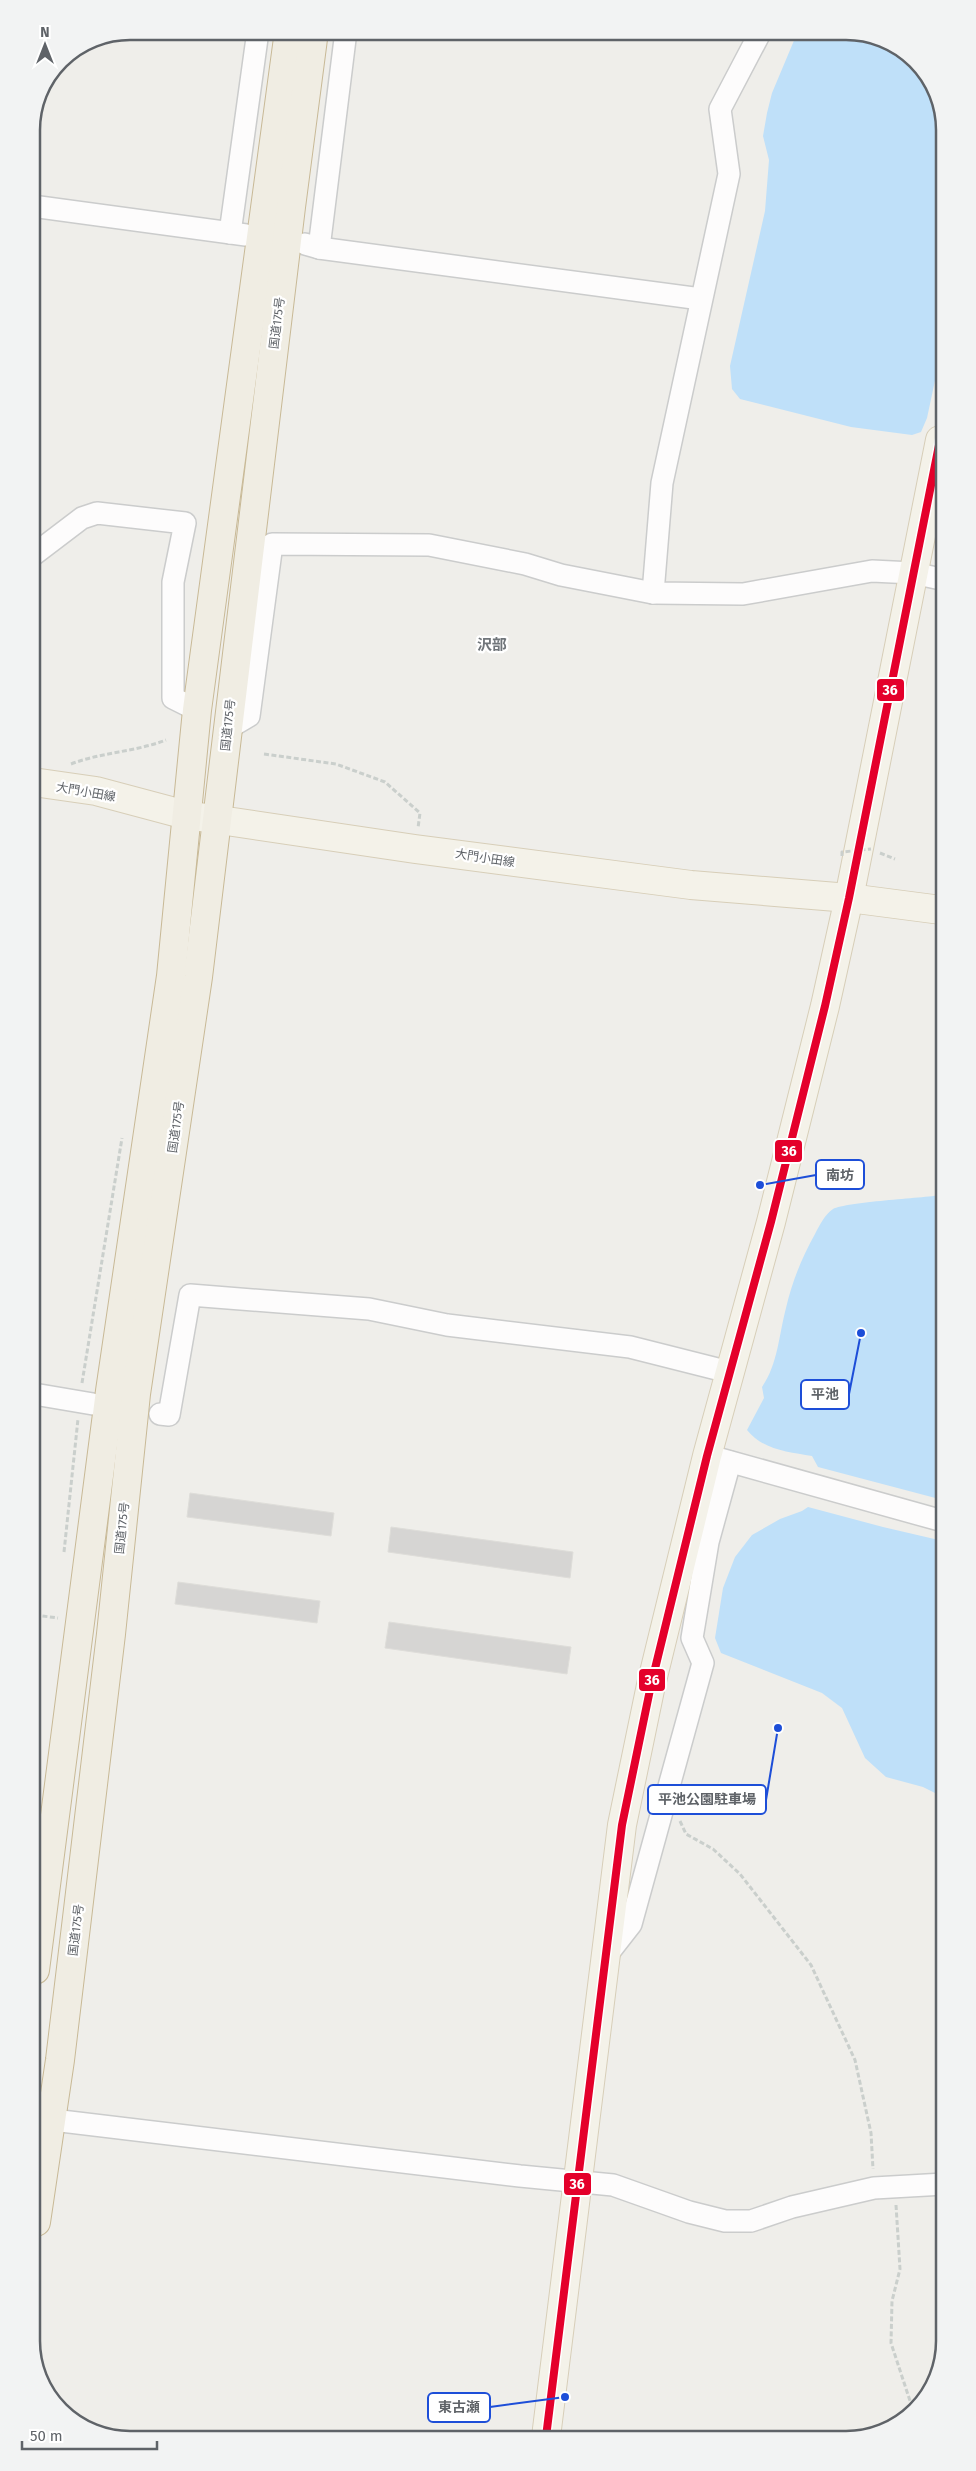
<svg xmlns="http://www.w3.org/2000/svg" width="976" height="2471" viewBox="0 0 976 2471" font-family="'Fira Sans','Noto Sans JP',sans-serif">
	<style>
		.water { fill: #bfe0f9 }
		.building { fill: #d6d5d3; stroke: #deddd9 }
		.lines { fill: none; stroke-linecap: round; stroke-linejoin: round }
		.minor-casing { stroke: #cbcccc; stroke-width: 24 }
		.major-casing { stroke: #d7ceb8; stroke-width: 30 }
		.highway-casing { stroke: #c8b996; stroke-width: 30 }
		.path { stroke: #cacfcc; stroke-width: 3; stroke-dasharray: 5 2.5; stroke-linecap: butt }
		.minor { stroke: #fdfcfc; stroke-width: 21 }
		.major { stroke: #f4f2e9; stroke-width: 28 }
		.highway { stroke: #f0ede3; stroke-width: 28 }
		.path-bridge { stroke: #cacfcc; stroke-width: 3; stroke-dasharray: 5 2.5; stroke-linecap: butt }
		.bus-1-casing { stroke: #fff; stroke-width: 11 }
		.bus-1 { stroke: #e4002b; stroke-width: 8 }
		.labels { text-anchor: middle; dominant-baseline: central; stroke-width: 4.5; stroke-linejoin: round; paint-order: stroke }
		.street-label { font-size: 12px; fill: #5f6368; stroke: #fff }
		.quarter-label { font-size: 15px; font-weight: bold; fill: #70757a; stroke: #fff }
		.rim { fill: none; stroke: #5f6368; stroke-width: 2.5 }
		.leader { fill: none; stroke: #1d4ed8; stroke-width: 2 }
		.callout-dot { fill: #1d4ed8; stroke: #fff; stroke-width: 2 }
		.callout { fill: #fff; stroke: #1d4ed8; stroke-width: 2 }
		.callout-label { font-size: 14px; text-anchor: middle; font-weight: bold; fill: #5f6368 }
		.line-badge { stroke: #fff; stroke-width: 2 }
		.badge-label { font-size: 14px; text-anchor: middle; font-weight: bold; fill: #fff }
	</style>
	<rect width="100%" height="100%" fill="#efeeea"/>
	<g class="water">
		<polygon points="798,31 853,31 906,52 940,98 940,357 927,418 921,432 912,435 851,427 740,399 732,389 730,366 765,211 769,160 763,136 767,113 772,93"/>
		<path d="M942,1195L943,1500L818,1467L812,1456C788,1452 763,1450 747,1430L764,1398L762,1387C778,1364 779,1334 786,1308C792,1282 802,1257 815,1234C819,1226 825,1214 833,1209C847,1202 921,1198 942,1195Z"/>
		<polygon points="808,1507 883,1527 943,1541 943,1797 923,1787 886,1777 865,1758 842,1708 822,1693 721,1653 715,1638 723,1588 735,1557 752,1535 780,1519 802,1511"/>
	</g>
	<g class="building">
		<polygon points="190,1493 334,1513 331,1536 187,1517"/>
		<polygon points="391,1527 573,1552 570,1578 388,1552"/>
		<polygon points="178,1582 320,1601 317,1623 175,1604"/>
		<polygon points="389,1622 571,1647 567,1674 385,1648"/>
	</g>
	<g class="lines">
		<defs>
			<g id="minor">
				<polyline points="32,206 246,235"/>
				<polyline points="230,233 258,31"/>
				<polyline points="305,244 319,248 701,299"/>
				<polyline points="319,248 346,31"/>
				<polyline points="32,556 82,518 97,513 185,523 173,582 173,698 197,710"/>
				<polyline points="653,593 662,483 729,174 720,109 761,31"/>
				<polyline points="227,729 249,716 272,544 429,545 525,564 561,575 653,593 743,594 872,571 913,573 941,579"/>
				<polyline points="34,1394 93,1404"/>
				<polyline points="160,1414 169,1415 190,1295 369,1309 447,1325 630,1347 729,1372"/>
				<polyline points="717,1458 943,1521"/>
				<polyline points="606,1956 631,1924 703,1663 692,1638 708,1542 730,1462"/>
				<polyline points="36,2118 520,2176 613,2185 689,2212 725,2221 751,2221 792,2207 874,2188 944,2184"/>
			</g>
			<g id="major">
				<polyline points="33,782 96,791 186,815 415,849 691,885 849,898 941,910"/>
				<polyline points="546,2437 622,1825 651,1685 707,1456 771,1222 825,1006 849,898 940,440"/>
			</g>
			<g id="highway">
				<polyline points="35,1970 110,1391 171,976 197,710 289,31"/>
				<polyline points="36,2222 60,2060 111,1634 136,1394 198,977 291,207 314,31"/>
			</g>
		</defs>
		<use href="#minor" class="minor-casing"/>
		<use href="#major" class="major-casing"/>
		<use href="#highway" class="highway-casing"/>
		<g class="path">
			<polyline points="264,754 336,764 385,782 420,813 418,828"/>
			<path d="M71,764C102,752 135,752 166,740"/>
			<polyline points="880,853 895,859"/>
			<polyline points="82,1383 122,1138"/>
			<polyline points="64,1552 78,1419"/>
			<polyline points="35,1615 58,1618"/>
			<polyline points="35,1774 39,1749"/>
			<polyline points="680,1821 686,1834 713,1849 740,1874 811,1965 855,2060 871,2133 873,2169"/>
			<polyline points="896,2205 900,2269 892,2301 891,2343 913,2410"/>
		</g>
		<use href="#minor" class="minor"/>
		<use href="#major" class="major"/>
		<use href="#highway" class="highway"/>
		<polyline class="path-bridge" points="842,856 842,852 871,849"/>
		<defs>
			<polyline id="bus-1" points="546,2437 622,1825 651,1685 707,1456 771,1222 825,1006 849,898 940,440"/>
		</defs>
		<use href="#bus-1" class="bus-1-casing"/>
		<use href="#bus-1" class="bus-1"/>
	</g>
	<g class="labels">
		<g class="street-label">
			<text transform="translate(277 323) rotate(-83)">国道175号</text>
			<text transform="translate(228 725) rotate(-84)">国道175号</text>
			<text transform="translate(86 792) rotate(10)">大門小田線</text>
			<text transform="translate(485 858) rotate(9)">大門小田線</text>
			<text transform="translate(176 1127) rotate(-82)">国道175号</text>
			<text transform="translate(122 1528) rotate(-84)">国道175号</text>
			<text transform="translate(76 1930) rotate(-83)">国道175号</text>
		</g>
		<g class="quarter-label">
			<text x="492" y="645">沢部</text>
		</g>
	</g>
	<path d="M0 0H976V2471H0ZM130 40H846A90 90 0 0 1 936 130V2341A90 90 0 0 1 846 2431H130A90 90 0 0 1 40 2341V130A90 90 0 0 1 130 40Z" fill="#f2f3f3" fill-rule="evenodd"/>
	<path class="rim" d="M130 40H846A90 90 0 0 1 936 130V2341A90 90 0 0 1 846 2431H130A90 90 0 0 1 40 2341V130A90 90 0 0 1 130 40Z"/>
	<path class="leader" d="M760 1185L816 1175M861 1333L849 1394M778 1728L766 1800M565 2397L490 2407"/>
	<g class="callout-dot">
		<circle cx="760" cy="1185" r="5"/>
		<circle cx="861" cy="1333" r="5"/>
		<circle cx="778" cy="1728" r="5"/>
		<circle cx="565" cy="2397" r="5"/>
	</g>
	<g class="callout">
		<rect x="816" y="1160" width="48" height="29" rx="5"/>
		<rect x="801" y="1380" width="48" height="29" rx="5"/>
		<rect x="648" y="1785" width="118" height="29" rx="5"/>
		<rect x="428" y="2393" width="62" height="29" rx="5"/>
	</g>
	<g class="callout-label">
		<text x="840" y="1180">南坊</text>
		<text x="825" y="1399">平池</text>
		<text x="707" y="1804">平池公園駐車場</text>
		<text x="459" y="2412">東古瀬</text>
	</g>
	<g class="line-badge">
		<rect x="876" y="678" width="29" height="24" rx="5" fill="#e4002b"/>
		<rect x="774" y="1139" width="29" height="24" rx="5" fill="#e4002b"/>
		<rect x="638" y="1668" width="28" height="24" rx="5" fill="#e4002b"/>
		<rect x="563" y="2172" width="29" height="24" rx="5" fill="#e4002b"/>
	</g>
	<g class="badge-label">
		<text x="890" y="695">36</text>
		<text x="789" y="1156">36</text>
		<text x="652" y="1685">36</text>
		<text x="577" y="2189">36</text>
	</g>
	<g transform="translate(45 45)" stroke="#ffffff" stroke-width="4" paint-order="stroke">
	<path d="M0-4L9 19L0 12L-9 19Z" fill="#5f6368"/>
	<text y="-8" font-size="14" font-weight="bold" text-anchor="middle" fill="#5f6368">N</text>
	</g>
	<path d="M22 2441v8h135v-8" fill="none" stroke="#5f6368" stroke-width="2.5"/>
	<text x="30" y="2441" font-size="15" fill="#5f6368" stroke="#ffffff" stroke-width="4" paint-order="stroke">50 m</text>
</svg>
